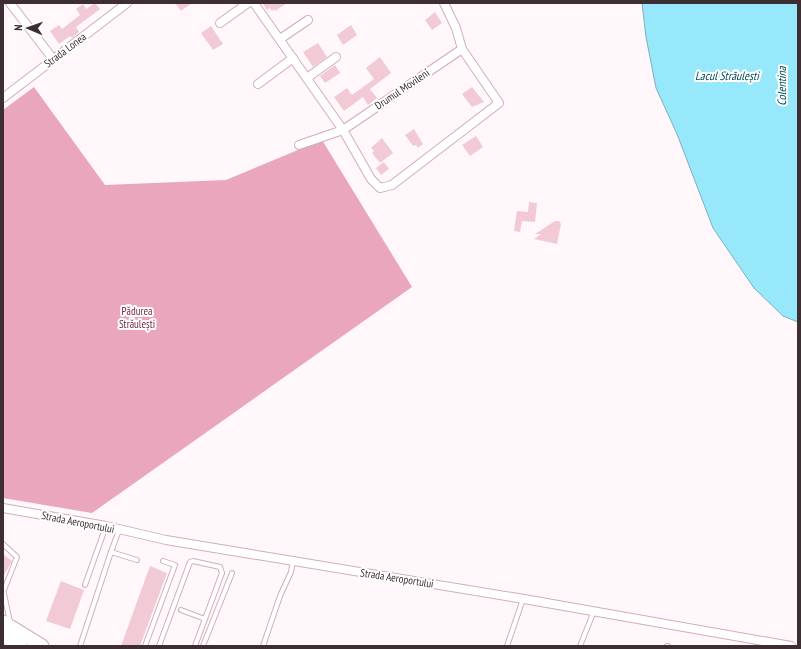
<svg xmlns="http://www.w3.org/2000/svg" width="801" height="649" viewBox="0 0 801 649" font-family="'PT Sans Narrow',sans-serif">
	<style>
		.forest { fill: #e9a6bc }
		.water { fill: #98e8fc; stroke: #7db0c0 }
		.building { fill: #f1cad6 }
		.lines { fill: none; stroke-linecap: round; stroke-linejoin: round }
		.service-casing { stroke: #d2adb8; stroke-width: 6 }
		.minor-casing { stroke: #d2adb8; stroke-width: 10 }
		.primary-casing { stroke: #d2adb8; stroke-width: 15 }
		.service { stroke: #fff; stroke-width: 4 }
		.minor { stroke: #fff; stroke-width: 8 }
		.primary { stroke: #fff; stroke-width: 13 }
		.labels { text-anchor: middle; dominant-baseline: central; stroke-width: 4; stroke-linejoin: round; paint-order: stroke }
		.street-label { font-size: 11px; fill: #3d2e33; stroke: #fff }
		.park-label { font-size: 11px; fill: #722545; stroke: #fff }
		.water-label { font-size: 12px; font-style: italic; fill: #034d5b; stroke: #fff }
	</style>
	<rect width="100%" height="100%" fill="#fff7f9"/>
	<polygon class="forest" points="34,87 105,185 226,180 322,140 412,287 92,513 3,498 3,110"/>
	<polygon class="water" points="642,3 798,3 798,322 783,316 754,288 713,228 677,134 656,88 646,37"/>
	<g class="building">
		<polygon points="95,3 100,9 76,27 79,32 72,38 70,36 59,44 50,31 59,25 62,29 80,15 76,9 83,4 86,9"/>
		<polygon points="175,3 192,3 181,11"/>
		<polygon points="262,3 287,3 275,11 274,9 272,11 270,8 267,10"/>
		<polygon points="435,12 442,23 432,30 425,20"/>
		<polygon points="351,25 357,35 343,45 337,35"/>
		<polygon points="211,26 223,44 213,50 201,33"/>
		<polygon points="318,43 327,57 313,67 303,52"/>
		<polygon points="380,57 391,73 370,89 377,98 368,105 363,97 344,111 334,97 347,88 352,95 374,79 366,68"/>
		<polygon points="335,65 340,73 325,83 320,76"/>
		<polygon points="472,87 484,102 472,107 462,94"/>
		<polygon points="414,129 423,144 418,148 416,145 413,146 405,135"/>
		<polygon points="476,136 483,147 470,156 462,145"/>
		<polygon points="382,138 393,153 380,163 372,153 374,151 371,148"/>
		<polygon points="384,162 389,169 381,175 376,168"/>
		<polygon points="529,202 537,203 535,222 522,221 520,232 514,231 517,211 528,212"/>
		<polygon points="555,221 559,221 561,224 557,244 534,239 541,234 535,234"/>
		<polygon points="3,554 12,561 3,577"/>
		<polygon points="150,566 167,573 140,646 121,646"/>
		<polygon points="61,581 84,590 70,629 46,621"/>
	</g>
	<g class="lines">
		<defs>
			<g id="service">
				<polyline points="3,544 17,557 4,590"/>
				<polyline points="111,552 119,530"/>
				<polyline points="85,585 106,526"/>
				<polyline points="3,589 10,622"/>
				<polyline points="181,610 205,619"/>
				<polyline points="80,646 111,552 137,560"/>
				<polyline points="145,646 175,565 163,561"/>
				<polyline points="159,646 190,562 193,561 220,567 222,573 195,646"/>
				<polyline points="203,646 232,573"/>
				<polyline points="263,646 280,596 291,572 293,561"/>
				<polyline points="507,646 523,599"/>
				<polyline points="580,646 594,611"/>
				<polyline points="667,646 668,646"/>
			</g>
			<g id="minor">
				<polyline points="10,3 53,59"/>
				<polyline points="254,3 343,130 371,179 380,188 392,185 499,103 462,49 456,28 444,3"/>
				<polyline points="220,23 248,3"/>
				<polyline points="280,39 308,20"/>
				<polyline points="307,78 336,57"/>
				<polyline points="258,84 293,58"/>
				<polyline points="3,98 127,3"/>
				<polyline points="299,145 343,130 462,49"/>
				<polyline points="3,508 106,526 166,540 524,599 791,646"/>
			</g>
			<g id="primary">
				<polyline points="3,622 42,646"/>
				<polyline points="3,636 20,646"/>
			</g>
		</defs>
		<use href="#service" class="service-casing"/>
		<use href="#minor" class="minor-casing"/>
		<use href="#primary" class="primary-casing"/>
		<use href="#service" class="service"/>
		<use href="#minor" class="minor"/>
		<use href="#primary" class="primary"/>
	</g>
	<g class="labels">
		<g class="street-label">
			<text transform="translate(65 50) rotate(-37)">Strada Lonea</text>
			<text transform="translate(402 89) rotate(-34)">Drumul Movileni</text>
			<text transform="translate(78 522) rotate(11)">Strada Aeroportului</text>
			<text transform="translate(397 578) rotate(9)">Strada Aeroportului</text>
		</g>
		<g class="park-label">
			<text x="137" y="311">Pădurea<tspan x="137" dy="13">Străulești</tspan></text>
		</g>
		<g class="water-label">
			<text x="727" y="75">Lacul Străulești</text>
			<text transform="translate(781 86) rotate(-90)">Colentina</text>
		</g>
	</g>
	<rect width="801" height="649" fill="none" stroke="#3d2e33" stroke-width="8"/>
	<g transform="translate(28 28) rotate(272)" stroke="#ffffff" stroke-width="3" paint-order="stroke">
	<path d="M0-3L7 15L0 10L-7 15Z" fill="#3d2e33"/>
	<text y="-6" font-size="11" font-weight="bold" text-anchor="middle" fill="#3d2e33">N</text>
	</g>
</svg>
